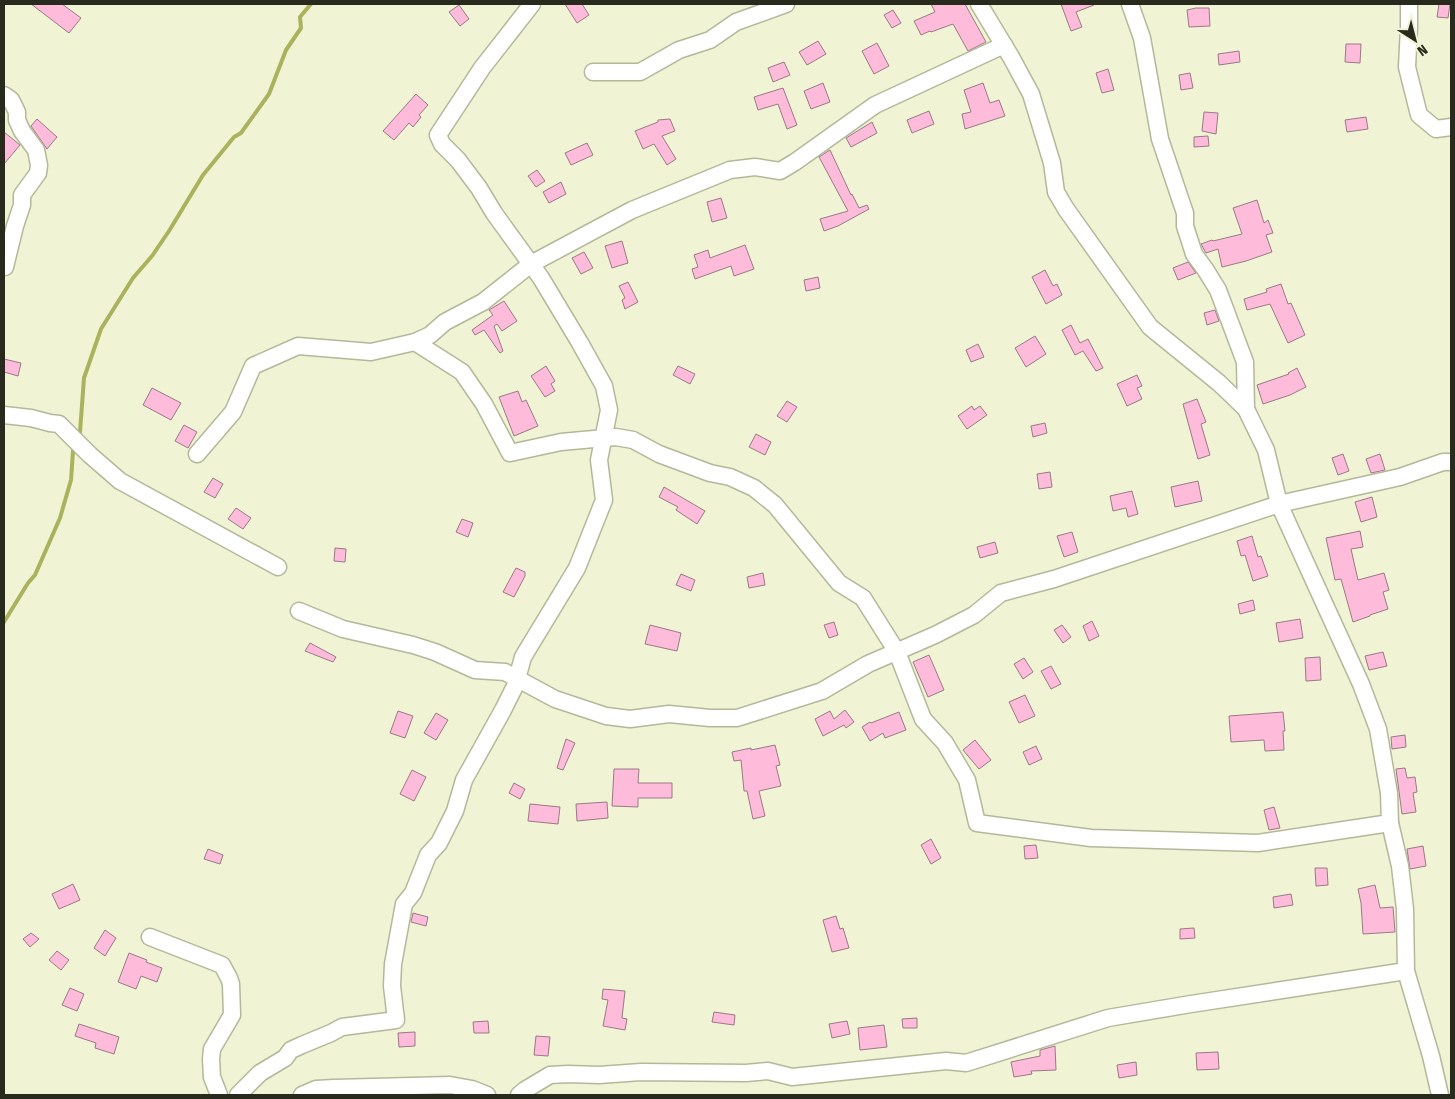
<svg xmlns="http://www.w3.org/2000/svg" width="1455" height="1099" viewBox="0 0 1455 1099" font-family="'Fira Sans Condensed',sans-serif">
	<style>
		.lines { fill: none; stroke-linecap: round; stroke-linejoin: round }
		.stream { stroke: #abb25d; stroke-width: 4 }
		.building { fill: #ffbbda; stroke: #987a87 }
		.minor-casing { stroke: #b4b89a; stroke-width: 19 }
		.minor { stroke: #fff; stroke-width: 16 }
	</style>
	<rect width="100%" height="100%" fill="#f0f4d4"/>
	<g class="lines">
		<g class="stream">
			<polyline points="78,437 80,432 84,378 101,329 133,278 152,256 169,231 203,175 234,137 241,133 269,94 286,50 301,28 300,17 311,4"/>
			<polyline points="4,622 28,583 35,575 60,518 71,480 73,451 75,446"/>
		</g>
	</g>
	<g class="building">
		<polygon points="31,4 62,4 81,18 69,33"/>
		<polygon points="565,4 582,4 589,15 577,23"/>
		<polygon points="931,4 965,4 986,42 968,51 953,24 931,32 930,31 921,35 914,21 935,12"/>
		<polygon points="1061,4 1094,4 1094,5 1076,12 1082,27 1071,31"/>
		<polygon points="1439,4 1450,4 1448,18 1437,17"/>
		<polygon points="459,5 469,19 460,26 449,12"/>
		<polygon points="1196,8 1209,8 1210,26 1189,27 1187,10"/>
		<polygon points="893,10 901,23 892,28 884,15"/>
		<polygon points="818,41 826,54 807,65 799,52"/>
		<polygon points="877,43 889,66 874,74 862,51"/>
		<polygon points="1346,44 1361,44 1360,63 1345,62"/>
		<polygon points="1239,51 1240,62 1219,65 1218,54"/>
		<polygon points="784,62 790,75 773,82 768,68"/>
		<polygon points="1108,69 1114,90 1102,93 1096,73"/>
		<polygon points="1190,73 1193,88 1181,90 1179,75"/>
		<polygon points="823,83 830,102 811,109 804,91"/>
		<polygon points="983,83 990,103 999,100 1005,116 965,129 962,114 971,112 964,90"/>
		<polygon points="783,88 797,125 787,129 778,104 758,110 754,97"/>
		<polygon points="416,94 428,105 419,115 421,117 413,127 409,123 394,140 383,131"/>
		<polygon points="929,111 934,124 912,133 907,120"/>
		<polygon points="1204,112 1218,113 1216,134 1202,131"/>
		<polygon points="1366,117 1368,129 1347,132 1345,120"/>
		<polygon points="37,119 57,137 47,149 31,126"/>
		<polygon points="670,119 675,131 662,136 676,159 667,165 654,144 643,149 635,131 658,122 658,120"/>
		<polygon points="872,122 877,133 851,147 846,138"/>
		<polygon points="4,132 20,145 4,164"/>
		<polygon points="1208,136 1209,146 1194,147 1194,137"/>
		<polygon points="587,143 593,155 571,165 565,153"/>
		<polygon points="830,150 851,195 852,194 859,208 867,205 869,209 838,226 824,231 820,219 848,211 819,157"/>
		<polygon points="537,170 545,181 536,187 528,176"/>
		<polygon points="561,182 566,194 549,203 543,192"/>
		<polygon points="721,198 727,218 712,222 707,202"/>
		<polygon points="1257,200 1264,223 1268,220 1273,233 1266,235 1272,252 1246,261 1222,267 1218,249 1206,253 1201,244 1212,240 1213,241 1242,234 1233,208"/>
		<polygon points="622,241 628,263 612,268 605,246"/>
		<polygon points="745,245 754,269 734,276 731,266 695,279 692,269 698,267 694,255 708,250 710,258"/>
		<polygon points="584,252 593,268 581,274 572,258"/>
		<polygon points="1188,262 1196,273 1178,280 1173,268"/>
		<polygon points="1045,270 1053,286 1057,284 1062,295 1046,304 1032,277"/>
		<polygon points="818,277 820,288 806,291 804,280"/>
		<polygon points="628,282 638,302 625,309 622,300 625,298 619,286"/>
		<polygon points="1281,284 1288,304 1291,303 1305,335 1288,343 1270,304 1247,310 1244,299 1267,292 1266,289"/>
		<polygon points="504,301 517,321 502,331 497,324 494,326 503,351 500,353 484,330 475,335 472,330 493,315 489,310"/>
		<polygon points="1215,310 1219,321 1207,325 1204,313"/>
		<polygon points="1071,325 1080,343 1088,339 1103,368 1096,371 1083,351 1075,355 1062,330"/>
		<polygon points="1035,336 1046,354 1026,367 1015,348"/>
		<polygon points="978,344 984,357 971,362 966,350"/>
		<polygon points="4,359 21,363 18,376 4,372"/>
		<polygon points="546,366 555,381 551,384 555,391 545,397 531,376"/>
		<polygon points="678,366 695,374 690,384 673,375"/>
		<polygon points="1297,368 1306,387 1290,395 1263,404 1257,385 1289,374 1288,373"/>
		<polygon points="1137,375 1142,386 1137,388 1142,399 1127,406 1117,384"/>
		<polygon points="152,388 181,403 171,420 143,405"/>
		<polygon points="518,391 522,402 526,400 538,426 514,436 499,397"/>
		<polygon points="1197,399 1206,422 1201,424 1210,455 1198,459 1183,404"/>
		<polygon points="787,401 797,407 787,422 777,416"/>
		<polygon points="972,406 974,410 980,406 987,415 967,429 958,416"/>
		<polygon points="1045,423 1047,433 1033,437 1031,426"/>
		<polygon points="184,425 197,432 188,448 175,441"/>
		<polygon points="756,434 771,442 765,455 749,447"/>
		<polygon points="1343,454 1349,471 1338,475 1332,458"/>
		<polygon points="1380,454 1385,470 1371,473 1366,459"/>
		<polygon points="1050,472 1052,487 1039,489 1037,474"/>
		<polygon points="213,478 223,484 215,498 204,492"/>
		<polygon points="1198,481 1202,501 1175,507 1171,487"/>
		<polygon points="664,487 705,511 697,524 676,510 678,507 659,497"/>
		<polygon points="1132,491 1138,514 1128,517 1126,508 1113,511 1110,496"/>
		<polygon points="1372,497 1377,517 1361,522 1355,502"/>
		<polygon points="236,508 251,518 243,529 228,519"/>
		<polygon points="462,519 473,523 468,537 456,532"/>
		<polygon points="1360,531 1363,547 1351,549 1358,580 1384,573 1389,590 1383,592 1388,609 1370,615 1370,616 1353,622 1341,579 1335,580 1326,538"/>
		<polygon points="1072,532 1078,552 1064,557 1057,536"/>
		<polygon points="1252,536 1258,557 1261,556 1268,576 1253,581 1245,555 1241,556 1237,541"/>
		<polygon points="995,542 998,553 980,558 977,547"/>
		<polygon points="335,548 346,549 345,562 334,561"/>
		<polygon points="516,568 525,572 525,576 514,597 503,592"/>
		<polygon points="763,573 765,585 749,588 747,577"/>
		<polygon points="681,574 695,580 691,591 676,585"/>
		<polygon points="1253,600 1255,610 1240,614 1238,604"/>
		<polygon points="1300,619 1303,638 1279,642 1276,623"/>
		<polygon points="1092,621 1099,636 1089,641 1083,626"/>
		<polygon points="834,622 838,635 829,638 824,625"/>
		<polygon points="650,625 681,633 677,651 645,644"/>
		<polygon points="1062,625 1071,637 1063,643 1054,630"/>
		<polygon points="310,643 336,657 333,662 305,651"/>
		<polygon points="1383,652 1387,666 1369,670 1365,656"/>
		<polygon points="929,655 944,690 928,697 913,662"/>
		<polygon points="1320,657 1321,680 1306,681 1305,658"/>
		<polygon points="1024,658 1033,672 1023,679 1014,664"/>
		<polygon points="1051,666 1061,684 1051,689 1041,671"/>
		<polygon points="1025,695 1035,716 1019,723 1009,702"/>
		<polygon points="845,710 854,722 846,728 844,725 823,736 815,719 830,711 834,719"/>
		<polygon points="398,711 413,716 405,738 390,733"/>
		<polygon points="899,712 906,730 885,738 883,733 870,741 862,727 870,722 871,723"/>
		<polygon points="1283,712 1285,731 1283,731 1284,750 1265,751 1264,740 1231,742 1229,716"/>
		<polygon points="436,713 448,720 436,740 424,733"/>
		<polygon points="1405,735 1406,747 1392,749 1391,737"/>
		<polygon points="566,739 575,743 563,770 557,768"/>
		<polygon points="975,740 991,760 979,769 963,750"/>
		<polygon points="775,745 780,765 776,766 781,786 759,791 765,816 753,819 747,791 744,791 741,760 734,761 732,752 751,748 751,750"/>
		<polygon points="1036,746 1042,759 1029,765 1023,752"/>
		<polygon points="1405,768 1407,778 1415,777 1417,792 1413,793 1416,812 1402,814 1396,769"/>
		<polygon points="614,769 639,769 638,783 672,783 672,798 638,798 638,807 612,806"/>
		<polygon points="412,770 426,777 414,801 400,794"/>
		<polygon points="514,783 525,789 520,799 509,793"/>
		<polygon points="607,802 608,818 577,821 576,804"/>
		<polygon points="530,804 560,807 558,824 528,821"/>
		<polygon points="1274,807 1280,828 1269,830 1264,810"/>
		<polygon points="931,839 941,858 931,864 921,845"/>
		<polygon points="1036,845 1038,858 1025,859 1024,846"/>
		<polygon points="1423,846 1426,866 1410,869 1407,849"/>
		<polygon points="208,849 223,855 220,864 204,859"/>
		<polygon points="1315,868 1327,868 1328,885 1316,886"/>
		<polygon points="73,884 80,900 59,909 52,894"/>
		<polygon points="1375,885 1380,908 1393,907 1395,932 1363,934 1361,903 1358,889"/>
		<polygon points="1291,894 1293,905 1274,908 1273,897"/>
		<polygon points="413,913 428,917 426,926 411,922"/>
		<polygon points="836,916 840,929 843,928 849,948 832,952 823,920"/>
		<polygon points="1194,928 1195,938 1180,939 1180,929"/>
		<polygon points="105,930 116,938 105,956 94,948"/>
		<polygon points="31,933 39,939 30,947 23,939"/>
		<polygon points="57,951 69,960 61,970 49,960"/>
		<polygon points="129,953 147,960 146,962 162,968 157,982 141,976 136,989 118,982"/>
		<polygon points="70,988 84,994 77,1011 62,1005"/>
		<polygon points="603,989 625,991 622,1018 627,1019 625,1030 603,1026 608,1000 602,999"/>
		<polygon points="714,1012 735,1015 734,1025 712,1022"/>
		<polygon points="917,1018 917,1028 903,1028 902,1019"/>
		<polygon points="488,1021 489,1033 474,1033 473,1022"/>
		<polygon points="847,1021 850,1034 832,1038 829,1024"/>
		<polygon points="79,1024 119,1037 114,1054 95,1048 96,1043 75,1036"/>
		<polygon points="884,1025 887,1047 860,1050 858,1028"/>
		<polygon points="415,1032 415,1046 399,1047 398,1033"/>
		<polygon points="536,1036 550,1037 548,1056 534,1055"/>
		<polygon points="1055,1046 1056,1070 1031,1071 1032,1074 1014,1077 1011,1062 1040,1056 1040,1050"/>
		<polygon points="1218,1052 1219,1069 1197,1070 1196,1053"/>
		<polygon points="1136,1062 1137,1075 1119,1078 1117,1065"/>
	</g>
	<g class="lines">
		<defs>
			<g id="minor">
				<polyline points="979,4 1011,57 1031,94 1052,163 1056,192 1066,209 1150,327 1219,383 1246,409 1266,450 1279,504 1361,684 1378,729 1389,793 1390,823 1400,866 1405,909 1406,971 1431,1056 1440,1095"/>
				<polyline points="1130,4 1142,38 1160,139 1185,213 1185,226 1194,254 1205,269 1218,290 1245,362 1246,409"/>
				<polyline points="1409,4 1409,27 1407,67 1419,115 1436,129 1451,127"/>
				<polyline points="593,72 640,72 679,50 710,40 736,22 786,4"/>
				<polyline points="4,95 11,100 17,112 17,120 22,131 36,150 39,165 38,173 22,195 22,205 15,226 5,267"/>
				<polyline points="415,342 430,335 445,322 483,302 531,264 632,210 730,170 755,167 780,171 795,162 875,105 1004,45"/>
				<polyline points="4,415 31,418 50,423 59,424 90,455 120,481 278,567"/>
				<polyline points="197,454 233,412 253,366 298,346 371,352 415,342 462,372 484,404 510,453 561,442 616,437 633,440 659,454 710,473 730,477 754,488 775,505 839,583 863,598 897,652 923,719 945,743 967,780 977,823 1091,838 1258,843 1390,823"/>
				<polyline points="299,611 343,629 413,645 435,652 475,670 505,672 555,699 606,716 630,719 669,714 710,718 737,718 822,691 868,664 935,635 974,615 1001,593 1054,579 1279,504 1400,477 1443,462 1451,462"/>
				<polyline points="150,937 222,965 229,978 231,984 232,1015 212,1049 211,1059 212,1077 219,1095"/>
				<polyline points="238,1095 260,1073 285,1058 291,1050 302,1045 331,1033 342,1027 396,1020 392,986 393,964 404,904 413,893 428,855 439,843 455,811 464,780 503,710 515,686 523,657 577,568 604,500 599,460 609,410 604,386 580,343 541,278 494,213 479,188 458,160 442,144 438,135 482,68 532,4"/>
				<polyline points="302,1095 316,1089 334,1088 450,1085 472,1089 487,1095"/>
				<polyline points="519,1095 525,1090 550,1075 568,1074 599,1075 641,1072 746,1073 768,1071 792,1077 946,1061 966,1063 1108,1018 1191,1004 1406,971"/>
			</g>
		</defs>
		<use href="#minor" class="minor-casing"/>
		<use href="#minor" class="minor"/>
	</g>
	<rect width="1455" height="1099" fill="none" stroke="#292a1e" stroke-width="10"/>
	<g transform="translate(1415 40) rotate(144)" stroke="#f0f4d4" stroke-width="4" paint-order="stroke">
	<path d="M0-4L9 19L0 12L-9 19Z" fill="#292a1e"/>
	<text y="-8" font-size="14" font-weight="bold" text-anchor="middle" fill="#292a1e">N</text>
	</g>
</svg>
